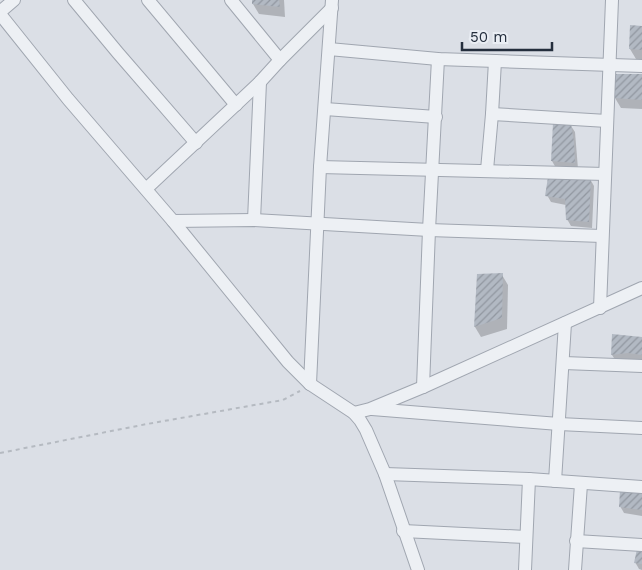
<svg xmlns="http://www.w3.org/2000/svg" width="642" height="570" viewBox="0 0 642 570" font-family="'Work Sans',sans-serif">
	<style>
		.shadow { fill: #0003 }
		.building { fill: url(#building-hatch) }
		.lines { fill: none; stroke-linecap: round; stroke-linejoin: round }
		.minor-casing { stroke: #a0a6b0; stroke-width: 14 }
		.path { stroke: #b5bac1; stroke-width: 2; stroke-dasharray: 4 4; stroke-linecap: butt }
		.minor { stroke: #edf0f4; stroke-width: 12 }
	</style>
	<defs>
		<pattern id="building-hatch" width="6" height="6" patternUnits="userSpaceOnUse" patternTransform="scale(1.25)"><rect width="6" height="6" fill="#b2b9c3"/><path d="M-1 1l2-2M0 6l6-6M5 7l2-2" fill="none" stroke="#9197a0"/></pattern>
	</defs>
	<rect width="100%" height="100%" fill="#dbdfe6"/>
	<g class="shadow">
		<polygon points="253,0 284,0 285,17 259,14 253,4"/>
		<polygon points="642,27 642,60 636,59 630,49"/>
		<polygon points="642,75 642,109 621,108 615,98"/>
		<polygon points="571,126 575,132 578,169 556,168 552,161"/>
		<polygon points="590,179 594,186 592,228 571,226 567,219 566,205 551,202 547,195"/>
		<polygon points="478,275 502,275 508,285 507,329 481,337 475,327"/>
		<polygon points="642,338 642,361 633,359 616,361 612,355"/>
		<polygon points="642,492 642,516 624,513 620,506"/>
		<polygon points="642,551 642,570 639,569 635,562"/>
	</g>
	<g class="building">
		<polygon points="252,0 279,0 280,7 252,4"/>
		<polygon points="630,25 642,26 642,50 629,49"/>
		<polygon points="615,74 642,74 642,100 614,98"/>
		<polygon points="553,123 571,124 574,142 575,163 551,161"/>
		<polygon points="548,177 566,179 591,178 589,222 566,220 565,199 545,196"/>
		<polygon points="503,273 502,318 474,327 477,274"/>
		<polygon points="612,334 642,337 642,355 628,353 611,355"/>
		<polygon points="620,490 642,491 642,510 619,507"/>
		<polygon points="637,549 642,549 642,564 634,563"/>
	</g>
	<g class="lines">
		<defs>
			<g id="minor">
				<polyline points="74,0 118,53 196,143"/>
				<polyline points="148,0 236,105"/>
				<polyline points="231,0 280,60"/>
				<polyline points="0,12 14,0"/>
				<polyline points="0,14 68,99 173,221 288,362 310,384 354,413 360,420 366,430 385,474 418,570"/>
				<polyline points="329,49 438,59 642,66"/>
				<polyline points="325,109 436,117"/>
				<polyline points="492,114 607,121"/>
				<polyline points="320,167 605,174"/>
				<polyline points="487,170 492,114 495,61"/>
				<polyline points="146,189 260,82 280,60 332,8"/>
				<polyline points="254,220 260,82"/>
				<polyline points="173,221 254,220 429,230 602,236"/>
				<polyline points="600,308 612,0"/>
				<polyline points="564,363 642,366"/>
				<polyline points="310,384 320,167 332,0"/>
				<polyline points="423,387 429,230 438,59"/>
				<polyline points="372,409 559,424 642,428"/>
				<polyline points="354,413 370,409 423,387 642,288"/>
				<polyline points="385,474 529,479 642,487"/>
				<polyline points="555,481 565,323"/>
				<polyline points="403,531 526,537"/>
				<polyline points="576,541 642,545"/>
				<polyline points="525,570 529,479"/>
				<polyline points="575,570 581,484"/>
			</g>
		</defs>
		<use href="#minor" class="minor-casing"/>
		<polyline class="path" points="0,453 147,424 283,400 300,391"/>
		<use href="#minor" class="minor"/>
	</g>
	<path d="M462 42v8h90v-8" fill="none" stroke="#242e3d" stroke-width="2.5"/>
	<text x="470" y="42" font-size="15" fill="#242e3d" stroke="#eaeef4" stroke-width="4" paint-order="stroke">50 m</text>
</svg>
